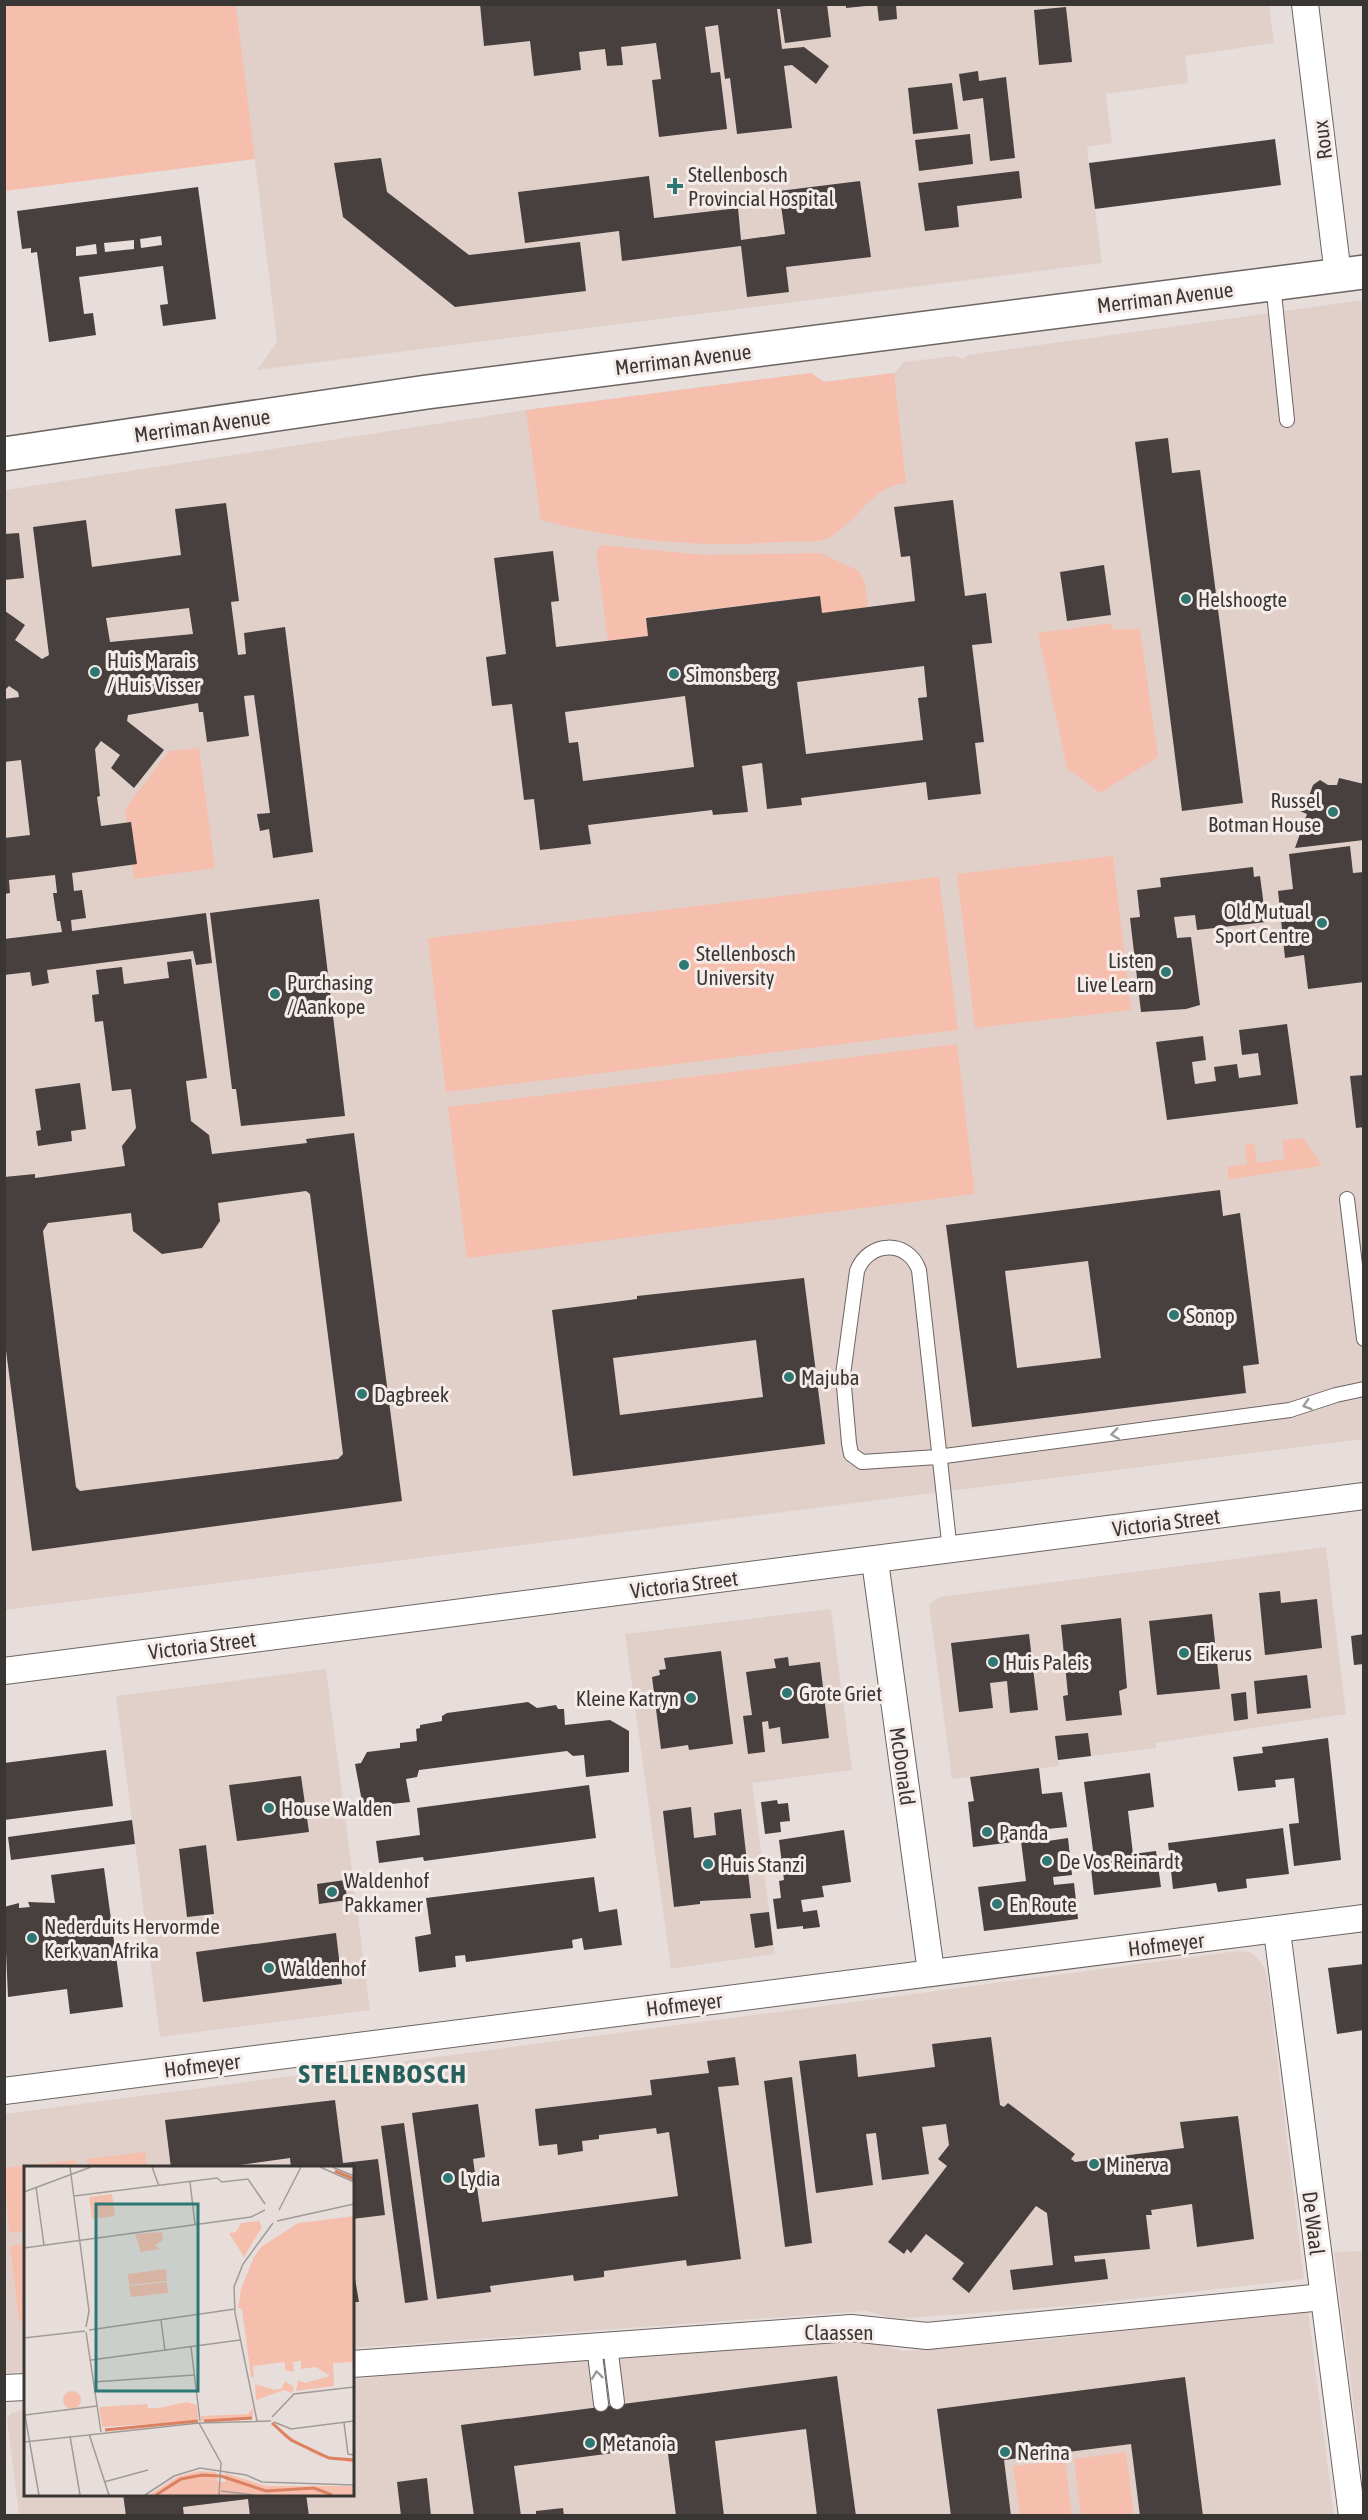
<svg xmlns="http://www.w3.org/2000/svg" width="1368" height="2520" viewBox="0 0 1368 2520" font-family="'Asap Condensed',sans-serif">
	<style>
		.built { fill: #e1d0ca }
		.green { fill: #f6bfad }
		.building { fill: #47403e; fill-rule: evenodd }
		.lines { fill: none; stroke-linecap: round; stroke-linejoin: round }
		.service-casing { stroke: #6c6461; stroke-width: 16 }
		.minor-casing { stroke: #6c6461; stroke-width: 28 }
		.tertiary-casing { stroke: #6c6461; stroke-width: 36 }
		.service { stroke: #fff; stroke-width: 14 }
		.minor { stroke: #fff; stroke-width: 26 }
		.tertiary { stroke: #fff; stroke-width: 33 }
		.oneway { stroke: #9c9a9a }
		.poi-dot { fill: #2f7772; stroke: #f5ebe8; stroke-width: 2 }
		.labels { text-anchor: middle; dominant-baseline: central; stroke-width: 6; stroke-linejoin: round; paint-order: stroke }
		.street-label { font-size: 21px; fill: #393634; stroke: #f5ebe8 }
		.poi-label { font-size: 21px; fill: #393634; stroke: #f5ebe8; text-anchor: start }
		.district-label { font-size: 27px; font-weight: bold; letter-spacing: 1.5px; fill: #265f5b; stroke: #f5ebe8 }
		.inset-river { fill: none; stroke: #dc8062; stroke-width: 3 }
		.inset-road { fill: none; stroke: #a19b98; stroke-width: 1.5 }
		.view { fill: #2f7772; fill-opacity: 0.15; stroke: #2f7772; stroke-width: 3 }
		.inset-edge { fill: none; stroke: #393634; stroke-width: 3 }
	</style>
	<rect width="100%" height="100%" fill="#e7dedb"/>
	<g class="built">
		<polygon points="1269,4 1274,43 1185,56 1188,83 1106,94 1112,143 1087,147 1102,263 257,370 277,342 236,5"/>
		<polygon points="1363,300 1363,1439 5,1610 5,490 526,410 811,373 824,382 894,373 904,362 954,356 963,359 968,355"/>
		<polygon points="1326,1547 1346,1714 1156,1743 1156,1748 1058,1760 1059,1766 952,1779 929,1605 939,1597"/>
		<polygon points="831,1609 852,1770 752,1783 775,1954 671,1969 625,1634"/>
		<polygon points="326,1669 370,2010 160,2037 116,1696"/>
		<polygon points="1238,1951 1250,1952 1257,1958 1264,1967 1268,1982 1304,2279 1080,2305 895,2319 866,2311 353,2348 352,2168 26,2168 25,2372 5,2373 4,2114"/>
		<polygon points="1363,2251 1364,2251 1363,2478 1334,2252"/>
		<polygon points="1308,2310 1334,2515 19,2515 7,2419 11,2413 25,2409 26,2494 352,2494 353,2379 547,2362 865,2341 903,2351 1043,2340"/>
	</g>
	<g class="green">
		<polygon points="4,5 236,5 255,159 5,191"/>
		<path d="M811,373L824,382L894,373L906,483C875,486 864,511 842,528C837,532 832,537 827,539C813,543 796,541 781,542C700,548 620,541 541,520L526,410Z"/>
		<polygon points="602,545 704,555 820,553 859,571 865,583 868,607 822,613 819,596 646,617 648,636 608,641 596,552"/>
		<polygon points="1112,623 1112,629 1140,629 1158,757 1100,793 1067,768 1038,633"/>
		<polygon points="199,748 215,868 134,879 125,809 169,751"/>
		<polygon points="1113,856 1131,1010 975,1028 957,874"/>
		<polygon points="939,877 958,1030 446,1092 428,938"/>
		<polygon points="957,1044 975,1194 467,1258 448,1107"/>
		<polygon points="1303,1138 1322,1166 1229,1179 1227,1167 1247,1164 1245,1145 1254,1143 1257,1163 1284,1159 1282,1140"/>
		<polygon points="145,2152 147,2167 88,2167 87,2159"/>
		<polygon points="76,2160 77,2167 26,2168 25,2231 9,2233 5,2168"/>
		<polygon points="25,2244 25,2321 19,2321 10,2246"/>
		<polygon points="1126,2452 1134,2515 1081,2515 1074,2459"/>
		<polygon points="1065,2460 1072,2515 1020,2515 1013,2466"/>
	</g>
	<g class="building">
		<polygon points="480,4 827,4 831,37 785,43 780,9 777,9 782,49 804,47 829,66 816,84 792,65 784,66 792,128 737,134 730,78 725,79 718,25 705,27 711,73 720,72 727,129 659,137 652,80 661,79 656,43 621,47 623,65 607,66 605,49 579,52 581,70 534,76 530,41 484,46"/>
		<polygon points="846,4 866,4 866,6 846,8"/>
		<polygon points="877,4 896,4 897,19 879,21"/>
		<polygon points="1066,7 1072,62 1039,65 1034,10"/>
		<polygon points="978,71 979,81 1006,77 1015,158 990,161 983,98 963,101 959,74"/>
		<polygon points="952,83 958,129 913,134 908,88"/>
		<polygon points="970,134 973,164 919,171 915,140"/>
		<polygon points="1275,139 1281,185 1095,209 1089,163"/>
		<polygon points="381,158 387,192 469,255 580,242 586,291 455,307 343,217 334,163"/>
		<polygon points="1019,171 1022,198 957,206 959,227 925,231 918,183"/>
		<polygon points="649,176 654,218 738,208 741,240 785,234 779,191 860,181 871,257 786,267 789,292 747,297 741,246 622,261 619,231 525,243 518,192"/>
		<path d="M198,187L216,319L163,326L160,305L168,304L163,266L79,277L84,314L93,313L96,335L49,342L37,252L31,253V248L22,249L17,211ZM161,236L162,245L141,248L140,239ZM134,240V249L105,252L104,243ZM96,244L97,254L76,256V247Z"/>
		<polygon points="1168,438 1172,473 1200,470 1243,803 1182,811 1135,442"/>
		<path d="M953,500L965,596L986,593L992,643L972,645L984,742L975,743L981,794L928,800L926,782L801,798L802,805L767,809L762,763L742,766L748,812L713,815L712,810L588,825L591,844L540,850L534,799L524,800L512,704L492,706L486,657L506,654L494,558L553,551L559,601L551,602L556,647L648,636L646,618L820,596L822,613L915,601L910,556L901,557L894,507ZM924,666L927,697L918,698L923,740L806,754L797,682ZM685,696L694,767L583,781L578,742L569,743L565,712Z"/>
		<path d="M226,503L239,601L231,602L238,655L246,654L244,633L285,627L313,852L273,858L269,829L260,831L257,814L270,813L254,695L244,696L249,736L207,742L203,712H199L198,703L128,715L127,721L164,750L134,788L111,768L120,755L101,741L95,749L100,796L97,797L101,826L131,822L137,864L72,873L74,891L82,890L86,918L71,920L72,931L206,913L212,963L196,965L193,951L47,970L49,983L32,986L30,972L4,975V939L62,932L60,921H57L53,893H57L55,875L9,880L10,893L4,894V838L30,835L21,760L4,762V699L19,697L18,692L9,686L5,690V611L25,625L15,640L42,659L49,655L33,527L86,520L92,567L181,555L175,509ZM189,608L193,634L110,642L106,618Z"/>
		<polygon points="19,533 24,578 4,580 4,534"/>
		<polygon points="1104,565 1111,615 1067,621 1060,572"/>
		<polygon points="1339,778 1364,784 1364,840 1295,848 1307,814 1300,811 1303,803 1306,804 1313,785 1320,780 1328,785 1337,785"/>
		<polygon points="1350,846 1353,873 1364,872 1364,982 1308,989 1304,955 1285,958 1278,891 1293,889 1289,854"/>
		<polygon points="1253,867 1254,877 1260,876 1266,922 1197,930 1195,915 1174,917 1177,938 1191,937 1200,1005 1186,1009 1141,1012 1130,918 1140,917 1137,890 1161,887 1160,878"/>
		<polygon points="319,899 345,1116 241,1126 236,1089 232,1089 210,913"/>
		<path d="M191,959L207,1078L186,1081L191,1121L209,1135L212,1154L307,1143L306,1139L354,1133L402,1501L32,1551L4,1335V1177L35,1174V1178L125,1166L122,1146L136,1128L131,1089L112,1091L103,1021L95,1022L92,995L99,994L96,970L122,967L124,984L169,978L167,962ZM306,1191L310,1194L343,1454L338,1459L80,1491L76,1487L43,1231L48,1223L131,1213L133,1231L162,1254L202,1248L220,1221L218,1203Z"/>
		<polygon points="1287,1024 1298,1104 1167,1120 1156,1042 1203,1036 1206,1060 1192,1062 1195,1084 1216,1081 1214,1067 1237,1064 1239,1078 1261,1075 1258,1053 1242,1055 1239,1030"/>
		<polygon points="1364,1075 1364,1127 1356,1128 1350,1076"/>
		<polygon points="80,1083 86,1129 71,1131 72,1141 38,1146 36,1131 41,1130 35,1089"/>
		<path d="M1220,1190L1223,1216L1240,1213L1259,1364L1243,1366L1246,1393L972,1427L946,1225ZM1088,1261L1101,1358L1017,1368L1005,1271Z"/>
		<path d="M804,1278L825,1444L573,1476L552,1310L637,1299V1296ZM756,1340L763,1397L620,1415L613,1358Z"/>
		<polygon points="1280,1591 1281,1603 1317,1599 1322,1648 1265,1655 1259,1593"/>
		<polygon points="1212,1614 1220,1689 1157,1695 1149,1621"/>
		<polygon points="1121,1618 1127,1688 1119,1691 1122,1715 1066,1721 1063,1696 1068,1695 1061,1625"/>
		<polygon points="1029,1634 1038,1710 1010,1713 1007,1681 990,1683 993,1708 959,1712 951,1643"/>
		<polygon points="1364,1634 1364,1664 1354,1665 1351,1636"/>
		<polygon points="721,1651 733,1744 689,1750 688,1745 661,1749 652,1677 660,1675 659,1670 666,1669 664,1658"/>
		<polygon points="788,1657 789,1666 820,1662 829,1738 782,1744 780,1727 769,1729 768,1721 762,1722 765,1752 748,1754 743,1716 752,1715 746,1672 776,1668 774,1659"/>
		<polygon points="1307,1675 1311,1708 1257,1714 1254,1681"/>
		<polygon points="1246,1692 1248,1719 1234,1721 1231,1694"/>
		<polygon points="528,1702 537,1708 556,1705 558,1709 564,1709 565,1725 610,1720 629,1731 629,1772 586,1777 584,1755 573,1756 567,1751 419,1770 417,1777 406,1779 410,1802 363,1807 355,1764 361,1763 367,1752 400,1748 400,1743 417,1741 416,1729 420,1728 420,1725 442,1721 442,1716 447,1713"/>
		<polygon points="1088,1733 1091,1756 1058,1760 1055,1736"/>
		<polygon points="1328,1738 1341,1860 1294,1866 1289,1824 1299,1823 1294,1778 1275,1780 1276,1787 1238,1791 1233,1757 1263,1753 1262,1747"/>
		<polygon points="106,1750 113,1806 4,1820 4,1763"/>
		<polygon points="1039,1768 1042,1794 1062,1792 1067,1827 1047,1829 1048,1841 1068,1838 1072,1875 1053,1877 1054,1885 1074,1883 1078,1919 984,1931 978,1887 1026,1881 1021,1841 973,1847 968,1802 974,1801 970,1777"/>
		<polygon points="1150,1773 1154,1807 1128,1811 1133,1854 1156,1851 1161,1887 1094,1895 1090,1859 1094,1858 1084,1782"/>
		<polygon points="301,1776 309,1832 237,1841 229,1785"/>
		<polygon points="589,1785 596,1838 424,1861 423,1857 379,1863 376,1841 420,1835 417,1808"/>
		<polygon points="777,1800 778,1804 788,1803 790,1821 780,1822 781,1832 765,1834 761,1802"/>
		<polygon points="691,1807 694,1838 716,1835 714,1813 741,1809 751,1898 700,1901 700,1904 674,1907 663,1811"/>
		<polygon points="132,1820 135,1844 11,1860 8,1837"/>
		<polygon points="1283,1828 1289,1874 1246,1879 1247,1888 1218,1892 1216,1883 1173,1889 1168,1843"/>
		<polygon points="844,1830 851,1882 822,1886 824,1897 801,1900 803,1912 817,1910 820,1927 803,1929 803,1926 777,1929 773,1899 781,1898 779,1881 784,1880 779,1840"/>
		<polygon points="206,1845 214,1914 187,1917 179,1849"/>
		<polygon points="104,1868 123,2007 70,2014 67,1989 8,1997 4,1907 19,1903 19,1908 30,1907 28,1902 55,1903 51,1875"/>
		<polygon points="594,1877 599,1912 617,1909 622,1945 584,1950 582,1938 572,1940 573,1948 466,1962 465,1955 455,1956 456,1967 419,1972 415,1937 431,1934 426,1898"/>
		<polygon points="345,1880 347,1900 319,1904 317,1884"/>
		<polygon points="769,1912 773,1945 755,1948 750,1914"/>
		<polygon points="336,1933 342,1984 203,2002 196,1952"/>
		<polygon points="1364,1964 1364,2030 1337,2034 1328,1968"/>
		<polygon points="991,2037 1000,2105 1004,2107 1008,2103 1075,2154 1071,2159 1075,2162 1184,2148 1180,2122 1238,2116 1254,2239 1197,2247 1192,2204 1151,2210 1152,2215 1146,2215 1150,2249 1074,2256 1075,2262 1105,2259 1108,2279 1013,2290 1010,2270 1053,2265 1047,2213 1036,2206 969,2293 952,2279 964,2263 926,2234 911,2253 907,2249 904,2254 888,2242 947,2166 938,2159 949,2145 946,2124 922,2127 929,2174 882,2180 876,2133 866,2134 873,2185 816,2193 799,2061 856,2054 858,2077 935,2067 932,2044"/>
		<polygon points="735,2057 739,2085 718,2087 741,2259 687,2266 686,2260 604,2271 604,2277 574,2281 573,2275 490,2286 491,2292 437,2299 412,2113 478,2104 485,2157 473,2159 482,2222 678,2196 669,2132 657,2134 656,2128 599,2135 599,2139 582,2141 583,2151 558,2155 557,2144 539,2146 535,2109 652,2095 650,2080 709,2073 707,2061"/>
		<polygon points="792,2077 812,2243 785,2247 764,2081"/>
		<polygon points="335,2100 343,2163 378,2159 385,2215 352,2219 352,2168 291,2168 290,2158 217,2168 171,2168 165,2120"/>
		<polygon points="404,2123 428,2300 405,2303 381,2126"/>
		<polygon points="352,2261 359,2302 352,2302"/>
		<polygon points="837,2376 856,2516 817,2516 806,2429 715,2441 724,2516 676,2516 667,2446 514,2466 521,2516 474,2516 461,2425"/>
		<polygon points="1185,2377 1203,2516 1140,2516 1131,2444 1004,2460 1011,2516 951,2516 937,2409"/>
		<polygon points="427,2478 431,2516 401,2516 397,2482"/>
		<polygon points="123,2494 306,2494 309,2516 250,2516 248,2499 183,2507 184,2516 126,2516"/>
		<polygon points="563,2508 564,2516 536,2516 536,2511"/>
	</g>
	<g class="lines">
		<defs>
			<g id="service">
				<polyline points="1273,283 1287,420"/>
				<polyline points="1347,1199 1364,1339"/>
				<path d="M950,1551L919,1270C908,1239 868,1241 857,1271L843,1375L849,1443L851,1454L862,1462L937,1457L1290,1410L1336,1395L1364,1389"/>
				<polyline points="610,2345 617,2402"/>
				<polyline points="594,2346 601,2404"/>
			</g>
			<g id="minor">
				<polyline points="1305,4 1338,275"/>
				<polyline points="875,1561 931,1972"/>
				<polyline points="4,1671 1364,1496"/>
				<polyline points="1277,1931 1352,2516"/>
				<polyline points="4,2091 1364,1918"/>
				<polyline points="352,2364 851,2328 927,2336 1323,2297"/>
				<polyline points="4,2388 26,2387"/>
			</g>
			<polyline id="tertiary" points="4,454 427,392 1364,272"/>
		</defs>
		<use href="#service" class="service-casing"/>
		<use href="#minor" class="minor-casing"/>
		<use href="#tertiary" class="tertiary-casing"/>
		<use href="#service" class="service"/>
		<use href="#minor" class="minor"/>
		<use href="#tertiary" class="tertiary"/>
	</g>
	<defs><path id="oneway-chevron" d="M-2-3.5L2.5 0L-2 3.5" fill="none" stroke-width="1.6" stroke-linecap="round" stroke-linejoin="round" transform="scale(1.5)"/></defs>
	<g class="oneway">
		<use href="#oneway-chevron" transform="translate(1307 1405) rotate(162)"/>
		<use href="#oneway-chevron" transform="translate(1115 1434) rotate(172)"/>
		<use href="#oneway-chevron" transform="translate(597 2375) rotate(-97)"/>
	</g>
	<g class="poi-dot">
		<path d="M672 177h6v6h6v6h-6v6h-6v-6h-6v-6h6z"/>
		<circle cx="1186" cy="599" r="6"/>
		<circle cx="95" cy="672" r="6"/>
		<circle cx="674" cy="674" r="6"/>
		<circle cx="1333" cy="812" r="6"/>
		<circle cx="1322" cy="923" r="6"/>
		<circle cx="684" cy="965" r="6"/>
		<circle cx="1166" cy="972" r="6"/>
		<circle cx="275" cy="994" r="6"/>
		<circle cx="1174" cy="1315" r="6"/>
		<circle cx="789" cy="1377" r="6"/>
		<circle cx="362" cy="1394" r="6"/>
		<circle cx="1184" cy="1653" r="6"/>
		<circle cx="993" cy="1662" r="6"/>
		<circle cx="787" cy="1693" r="6"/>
		<circle cx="691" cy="1698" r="6"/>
		<circle cx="269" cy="1808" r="6"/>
		<circle cx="987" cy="1832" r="6"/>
		<circle cx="1047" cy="1861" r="6"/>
		<circle cx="708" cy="1864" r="6"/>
		<circle cx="332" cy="1892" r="6"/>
		<circle cx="997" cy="1904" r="6"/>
		<circle cx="32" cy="1938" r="6"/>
		<circle cx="269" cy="1968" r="6"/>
		<circle cx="1094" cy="2164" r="6"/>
		<circle cx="448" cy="2178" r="6"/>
		<circle cx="590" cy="2443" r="6"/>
		<circle cx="1005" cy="2452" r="6"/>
	</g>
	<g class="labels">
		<g class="street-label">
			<text transform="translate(1322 140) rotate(-97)">Roux</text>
			<text transform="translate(1165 297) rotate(-7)">Merriman Avenue</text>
			<text transform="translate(683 359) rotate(-7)">Merriman Avenue</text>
			<text transform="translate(202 425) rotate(-8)">Merriman Avenue</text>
			<text transform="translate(1166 1522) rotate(-7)">Victoria Street</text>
			<text transform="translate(684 1584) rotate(-7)">Victoria Street</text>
			<text transform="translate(202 1645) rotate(-7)">Victoria Street</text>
			<text transform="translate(903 1766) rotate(82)">McDonald</text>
			<text transform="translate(1166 1944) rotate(-7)">Hofmeyer</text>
			<text transform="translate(684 2004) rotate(-7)">Hofmeyer</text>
			<text transform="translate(202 2065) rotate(-7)">Hofmeyer</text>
			<text transform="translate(1314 2223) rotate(83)">De Waal</text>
			<text x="839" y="2332">Claassen</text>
		</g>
		<g class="poi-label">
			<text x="688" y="174">Stellenbosch<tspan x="688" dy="24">Provincial Hospital</tspan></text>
			<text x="1198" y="599">Helshoogte</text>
			<text x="107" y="660">Huis Marais<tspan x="107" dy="24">/ Huis Visser</tspan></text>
			<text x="686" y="674">Simonsberg</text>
			<text x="1321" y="800" text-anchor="end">Russel<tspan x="1321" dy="24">Botman House</tspan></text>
			<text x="1310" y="911" text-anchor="end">Old Mutual<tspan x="1310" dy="24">Sport Centre</tspan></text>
			<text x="696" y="953">Stellenbosch<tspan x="696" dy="24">University</tspan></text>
			<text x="1154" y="960" text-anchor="end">Listen<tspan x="1154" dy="24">Live Learn</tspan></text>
			<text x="287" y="982">Purchasing<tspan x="287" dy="24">/ Aankope</tspan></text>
			<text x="1186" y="1315">Sonop</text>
			<text x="801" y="1377">Majuba</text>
			<text x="374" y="1394">Dagbreek</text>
			<text x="1196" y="1653">Eikerus</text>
			<text x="1005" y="1662">Huis Paleis</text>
			<text x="799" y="1693">Grote Griet</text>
			<text x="679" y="1698" text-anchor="end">Kleine Katryn</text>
			<text x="281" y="1808">House Walden</text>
			<text x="999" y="1832">Panda</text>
			<text x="1059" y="1861">De Vos Reinardt</text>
			<text x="720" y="1864">Huis Stanzi</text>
			<text x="344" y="1880">Waldenhof<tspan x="344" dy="24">Pakkamer</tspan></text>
			<text x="1009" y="1904">En Route</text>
			<text x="44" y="1926">Nederduits Hervormde<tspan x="44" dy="24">Kerk van Afrika</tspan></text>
			<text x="281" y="1968">Waldenhof</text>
			<text x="1106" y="2164">Minerva</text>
			<text x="460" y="2178">Lydia</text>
			<text x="602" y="2443">Metanoia</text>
			<text x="1017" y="2452">Nerina</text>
		</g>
		<g class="district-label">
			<text x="383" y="2073">STELLENBOSCH</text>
		</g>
	</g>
	<g transform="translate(24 2166)">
		<rect width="330" height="330" fill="#e7dedb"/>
		<path d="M88,28L91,50L68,53L65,31ZM330,50V196L309,197L310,220L272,225L274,214L281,217L306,210L292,201L277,203V195L269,196L270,206L261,204V196L229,200L230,211H227L218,143L214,142L217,123L230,91L237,81L274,57ZM235,55L238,61L220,91L205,67L212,66L217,57ZM138,66L139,74L131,79L136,83L117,86L111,68ZM142,103L143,115L105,119L104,108ZM143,116L144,127L107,131L105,120ZM261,215L270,221L268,227L260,224L232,234L231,218L251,224L258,222ZM39 234a9 9 0 1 1 18 0a9 9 0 1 1-18 0ZM163,236L173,239L174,255L78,261L75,241L123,238L124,242H135ZM229,242V251L177,255V250L224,248ZM249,258L277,278L306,291L330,292V297L296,291L260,271ZM175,305L192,306L194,316H201V307L242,320H322L330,321V329H125L153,311Z" fill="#f6bfad"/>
		<path class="inset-river" d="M311,5L330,13M180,255L228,252M248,257L267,274L305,292L330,294M81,264L174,255M132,329L157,313L178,309L197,310L242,325L290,322L308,329"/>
		<path class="inset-road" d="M46,1L65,145L62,161M128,1L135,20M296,1L330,16M308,1L330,10M166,16L171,58M12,21L20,79M0,26L67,1M50,30L193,12L198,16L224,13L241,38M255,44L277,1M253,55L330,38M0,82L227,51L241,44M137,154L141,185M65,164L211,143M62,166L77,266M0,172L61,165M167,181L176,255M67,194L216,174M69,216L170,209M0,244L15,329M1,249L73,240M248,251L270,228L330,221M233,255L211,147L210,121L219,98L249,57M250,256L267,263L330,255M175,257L197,297L195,329M320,257L324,288L330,289M65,268L85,329M46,270L56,329M0,276L175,257L247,255M80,316L124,304M197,325L230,329M121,329L150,310L176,302L222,309L238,316L330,319"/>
		<path class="view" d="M72,38H174V225H72Z"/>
		<rect width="330" height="330" class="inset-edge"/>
	</g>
	<rect width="1368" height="2520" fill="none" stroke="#393634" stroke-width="12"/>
</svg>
